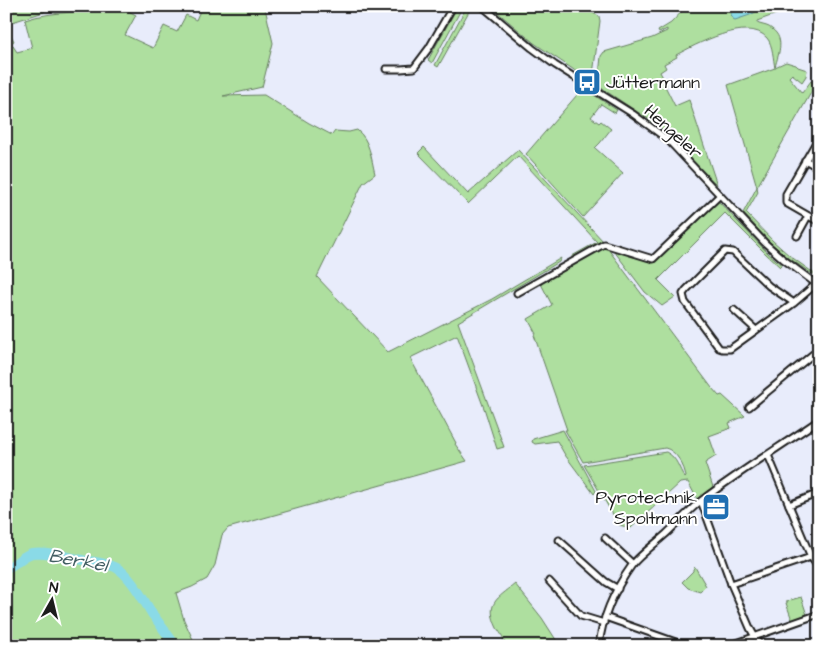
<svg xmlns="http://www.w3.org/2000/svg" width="825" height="652" viewBox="0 0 825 652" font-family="'Architects Daughter',sans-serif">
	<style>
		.green { fill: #aedf9f; stroke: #657e5e }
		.water { fill: #8adae7; stroke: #5e8e96 }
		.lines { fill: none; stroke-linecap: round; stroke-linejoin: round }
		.river { stroke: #8adae7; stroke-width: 10 }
		.minor-casing { stroke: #1c1c1c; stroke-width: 9 }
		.minor { stroke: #fff; stroke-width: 5 }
		.labels { text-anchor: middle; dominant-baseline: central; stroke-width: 4; stroke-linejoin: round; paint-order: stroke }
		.poi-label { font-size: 18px; fill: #1c1c1c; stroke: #fff; text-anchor: start }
		.street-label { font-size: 18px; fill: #1c1c1c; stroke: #fff }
		.water-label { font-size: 19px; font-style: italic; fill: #425e63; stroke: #fff }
	</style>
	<rect width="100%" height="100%" fill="#e8ecfb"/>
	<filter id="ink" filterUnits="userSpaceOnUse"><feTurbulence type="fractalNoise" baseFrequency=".02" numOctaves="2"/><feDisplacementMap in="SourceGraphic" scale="10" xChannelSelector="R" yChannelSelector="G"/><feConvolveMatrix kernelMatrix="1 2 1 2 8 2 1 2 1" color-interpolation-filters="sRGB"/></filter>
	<g filter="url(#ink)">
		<g class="green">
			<polygon points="6,6 49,6 44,12 6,24"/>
			<path d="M114,6H119L136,15L125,35L153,48L164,26L177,32L186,15L196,20L202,6H262L265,8L273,43L262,87L223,96L264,95L309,123L332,135L335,131L349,132L357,130C370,140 371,158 375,174L363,183L317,277L388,352L492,299L561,258L559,262L458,322L504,447L497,449L485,411L457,335L410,358L456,443L455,444L467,461L228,528L222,535L215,565L207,579L192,587L176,593L184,620L196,646H6V26L14,41L11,43L17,52L32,48L25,20C54,10 84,14 114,6Z"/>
			<polygon points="458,6 463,6 432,63 428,60"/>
			<polygon points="467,6 472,6 438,67 435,65"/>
			<polygon points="490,6 578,6 595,14 599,16 600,21 592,82 534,43"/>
			<path d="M687,6H774L779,13L757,21V23C761,25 765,25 769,27C786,37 779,52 775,67L786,62L796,65L798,67L807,70L806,76L802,82L792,74L789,77L802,93L811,81L816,84L757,187L758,192L746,213L773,241L790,256L815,274H812L789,258L771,243L743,213L757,187L728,85L775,68C773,59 773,45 767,38C748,16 695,45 676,55L677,57L664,64L666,68L660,72L667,85L665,86L675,106L689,100L717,185L659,126L598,86L601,56L604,52L652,38L667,31V29L659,33L658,31L671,23Z"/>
			<polygon points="583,88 617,110 615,113 601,104 591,117 599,123 601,121 611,129 600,143 595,148 623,173 583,217 526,154"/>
			<polygon points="424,147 468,194 518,150 604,242 603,243 599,244 572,259 572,256 597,242 518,156 468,204 418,153"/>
			<polygon points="717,200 768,253 782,265 780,267 766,254 725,213 658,280 675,297 662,306 645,292 611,247 654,261"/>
			<path d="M605,245L712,388L719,396L722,395L745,416L729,423L731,428L709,436L716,456L705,463L713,487L697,499L688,482L680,483L631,528L619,525L584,465L666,452C678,458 678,468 685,478L686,477C685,467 676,450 665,448L583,462L565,430H567L534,335L536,334L528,319L552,305L540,282Z"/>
			<polygon points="563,430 596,491 594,494 565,455 557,441 535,444 532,442 533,439"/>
			<polygon points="695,567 706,586 700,592 688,588 682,582 693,571 693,569"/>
			<path d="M515,584L542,618L560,646H505C505,639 501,634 497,628C485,603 497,599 515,584Z"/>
			<polygon points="801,597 807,615 792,620 786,603 787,603 787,601"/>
		</g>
		<path class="water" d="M738,6H760L761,9L750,15L735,20L733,19C729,11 731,11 738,6Z"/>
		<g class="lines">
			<g class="river">
				<polyline points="6,267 6,271"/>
				<path d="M6,568C16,565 23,555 32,553C46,551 64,556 78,559C90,562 103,562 115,567C130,574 144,601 153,615C161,625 168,636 176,646"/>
			</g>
			<defs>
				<g id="minor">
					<polyline points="482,6 532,48 555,65 633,114 668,140 765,243 783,259 819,286"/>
					<polyline points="386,69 401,69 414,68 429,48 453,6"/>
					<polyline points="819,137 786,194 786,203 819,222"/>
					<polyline points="805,160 819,168"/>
					<polyline points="797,236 808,216"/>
					<polyline points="517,293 604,244 653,259 720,195"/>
					<polyline points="794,303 769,286 733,252 725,251 686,290 683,294 685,302 719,348 722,349 730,349 794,303 816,284 819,279"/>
					<polyline points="734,310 756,330"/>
					<polyline points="749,407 819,349"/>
					<polyline points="768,455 811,557 819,568"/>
					<polyline points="701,501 731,584 750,628 760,646"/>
					<polyline points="789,505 819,493"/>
					<polyline points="605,538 633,564"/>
					<polyline points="559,540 606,582 618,589"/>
					<polyline points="549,581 581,616 604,623"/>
					<polyline points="731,584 811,557"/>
					<polyline points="605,617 687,646"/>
					<path d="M599,646C602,617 615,589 632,565C640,555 656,543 666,534C678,523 689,510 702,500C740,471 780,447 819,420"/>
					<polyline points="728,646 819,614"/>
				</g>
			</defs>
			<use href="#minor" class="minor-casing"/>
			<use href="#minor" class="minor"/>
		</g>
	</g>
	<defs>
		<symbol id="bus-square" viewBox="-11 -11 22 22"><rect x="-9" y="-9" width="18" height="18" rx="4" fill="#1f6fb2" stroke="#fff"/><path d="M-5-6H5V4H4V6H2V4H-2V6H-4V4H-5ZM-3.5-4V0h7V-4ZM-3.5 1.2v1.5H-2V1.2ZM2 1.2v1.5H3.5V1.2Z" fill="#fff"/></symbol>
		<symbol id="office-square" viewBox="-11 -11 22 22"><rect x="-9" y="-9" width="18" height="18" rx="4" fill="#1f6fb2" stroke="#fff"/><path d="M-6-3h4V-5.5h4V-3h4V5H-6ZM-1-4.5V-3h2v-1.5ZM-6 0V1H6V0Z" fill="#fff"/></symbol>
	</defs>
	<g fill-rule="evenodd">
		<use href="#bus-square" x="571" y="66" width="32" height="32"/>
		<use href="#office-square" x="700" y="491" width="32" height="32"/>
	</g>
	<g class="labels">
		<g class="poi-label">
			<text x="606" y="82">Jüttermann</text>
			<text x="697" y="497" text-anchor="end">Pyrotechnik<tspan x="697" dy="21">Spoltmann</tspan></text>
		</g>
		<g class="street-label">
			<text transform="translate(673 132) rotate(42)">Hengeler</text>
		</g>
		<g class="water-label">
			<text transform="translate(78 561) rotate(10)">Berkel</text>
		</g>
	</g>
	<rect width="825" height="652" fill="none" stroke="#fff" stroke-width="25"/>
	<rect x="12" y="12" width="800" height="627" fill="none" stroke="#1c1c1c" stroke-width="2" filter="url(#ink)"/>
	<g transform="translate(52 600) rotate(8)" stroke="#ffffff" stroke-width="4" paint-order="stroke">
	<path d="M0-4L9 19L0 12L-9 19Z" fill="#1c1c1c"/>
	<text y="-8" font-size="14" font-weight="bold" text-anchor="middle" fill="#1c1c1c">N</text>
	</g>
</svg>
